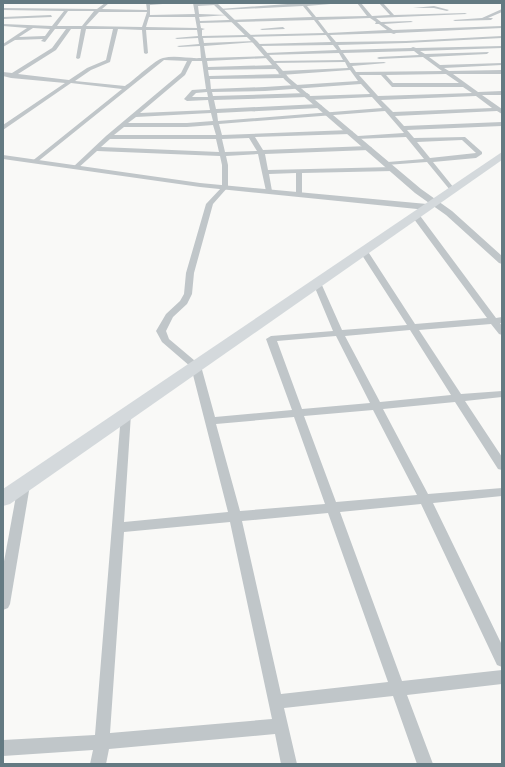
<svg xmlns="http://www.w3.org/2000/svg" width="505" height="767" viewBox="0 0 505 767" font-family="Mulish,sans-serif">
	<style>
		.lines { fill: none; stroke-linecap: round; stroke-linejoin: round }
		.minor { fill: #c0c6c9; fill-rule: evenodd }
		.tertiary { fill: #c0c6c9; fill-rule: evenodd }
		.primary { fill: #d4d9dc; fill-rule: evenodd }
	</style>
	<rect width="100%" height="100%" fill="#f9f9f7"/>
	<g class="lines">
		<g class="minor">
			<path d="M105,3H109L102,9L147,10L146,3H175L150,5V15L195,14L193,3H216L217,4L215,5L198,6L199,14L228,15L199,17L200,21L312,17L303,6L221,10L219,9L301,3H342L307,6L316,17L367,16L357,3H361L372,16L390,15L379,3H383L394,15L465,13L467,14L376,18L381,22L411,21L413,22L384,24L393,30L502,26V28L396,33L394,34L391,33L330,35L336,42L406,41L502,36V38L406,43L338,45L341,50L411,48L413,47L416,48L502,46V48L420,51L425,54L489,52L487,54L429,57L440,65L502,63V65L444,68L449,71L502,70V74H453L478,92L502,91V95H482L502,109V114L497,111L395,116L404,126L502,122V126L407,130L414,138L465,137L482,152V154L476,158L433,162L454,188V190H450L427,162L386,165L385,164L388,162L424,159L406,137L356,139V137L358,136L404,133L385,111L219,124L222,135L350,130L353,132L350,134L255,137L263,150L369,146L372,148L369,150L265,154L268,170L393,167L396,169L393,171L302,173V193L299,195L296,193V173L269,174L272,191L269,193L266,191L258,154L226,156L228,165V187L213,204L194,273L192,294L187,304L173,317L166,331L169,339L201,366L215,417L292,410L266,339L271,336L333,331L313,283L314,281H320L321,283L342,330L407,325L360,252L361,250H367L415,324L487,318L411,215L415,213H418L496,318L502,317V323H500L502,326V335L499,334L491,324L419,330L461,394L502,391V397L465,401L502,457V470L498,469L455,402L383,409L428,494L502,488V496L433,503L502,645V667L497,665L421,504L340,512L402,681L502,670V684L407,695L433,764H417L393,696L284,708L297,764H281L275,734L109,749L106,764H90L93,750L3,756V740L95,735L121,414L122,411L126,410L131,414L124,522L228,512L191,367L162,342L156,331L166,314L180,301L184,294L186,273L206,204L222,187V165L220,156L97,151L77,169L72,168L106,136L181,73L187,61L164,60L36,163L31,162L122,89L71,83L3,130V125L65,83L11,78L3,76V72L12,73L52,48L66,29H55L45,42L41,41L43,39L15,40L3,47V44L27,28L3,26V24L52,26L64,11L3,10V8L97,9ZM68,11H94L82,26H57ZM99,12H147L142,27L86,26ZM149,17H195L197,28L146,27ZM370,18L376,22L375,24H379L387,30L328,33L318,20ZM314,20L324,33L202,36V30L205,29L201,28L200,23ZM33,28L50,29L45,36L19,37ZM71,29H81L76,58L78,59L80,58L86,29H113L106,60L87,68L69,80L18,74L56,50ZM118,29L142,30L144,53L146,54L148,53L146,30H197L198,36L175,38L177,39L198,38L199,44L177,46L179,47L200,46L201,58C189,59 176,55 163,58C156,59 133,81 125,86L75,81L91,70L110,62ZM326,35L331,42L259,44L257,45L259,46L333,45L337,50L266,53L264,54L266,55L339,53L343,60L272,61L270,62L272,63L345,62L348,68L281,71L278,73L281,75L350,70L358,81L265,87L211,89L210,79L284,78L287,76L284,74L209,76L208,70L276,69L279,67L276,65L208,67L207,61L268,58L270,57L268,56L206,58L204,46L257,42L255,41L204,43L203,38ZM414,51L419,55L379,57L377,58L379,59L423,57L442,71L356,72L352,66L386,63L384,62L350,63L343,53ZM192,61H202L206,89L192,90L184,99L187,101L208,100L210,110L140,113L185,75ZM446,74L459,83H393L386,75ZM359,75H381L392,87H463L472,93L378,96ZM361,84L370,94L310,96L307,98L310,100L372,97L382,108L218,121L217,113L319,108L322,106L319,104L216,109L214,100L307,97L310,95L307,93L213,96L212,92L265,91ZM207,92L208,97H192L196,93ZM476,96L492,108L393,112L381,100ZM211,113L213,121L187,123H128L136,117ZM213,125L216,135H114L124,127H187ZM249,138L257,151L225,152L222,139ZM110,139H216L219,152L101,147ZM462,140L476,153L430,158L417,142ZM410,330L451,395L380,402L345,336ZM336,336L370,403L302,409L277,341ZM373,410L417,495L336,502L304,416ZM294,417L325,504L240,511L216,424ZM328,513L388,682L281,694L242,521ZM230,522L272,719L110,733L124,532Z"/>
			<polygon points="434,6 449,10 447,11 434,8 413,8"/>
			<polygon points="502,9 502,12 488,18 493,18 491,20 455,21 453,20 482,18"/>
			<polygon points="51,15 52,17 3,19 3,17"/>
			<polygon points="283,27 285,29 262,30 260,29"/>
			<polygon points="24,481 28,482 30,485 10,604 8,608 3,610 3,567 18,485 20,482"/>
		</g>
		<g class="tertiary">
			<polygon points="212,3 217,3 257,41 289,78 421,189 452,211 502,256 502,264 499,263 446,215 415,193 285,80 253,43"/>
			<polygon points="3,155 200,183 427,204 431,207 427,210 200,187 3,159"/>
		</g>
		<polygon class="primary" points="502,152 502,160 10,504 3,506 3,489"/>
	</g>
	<rect width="505" height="767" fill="none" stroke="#647a82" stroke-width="8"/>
</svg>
